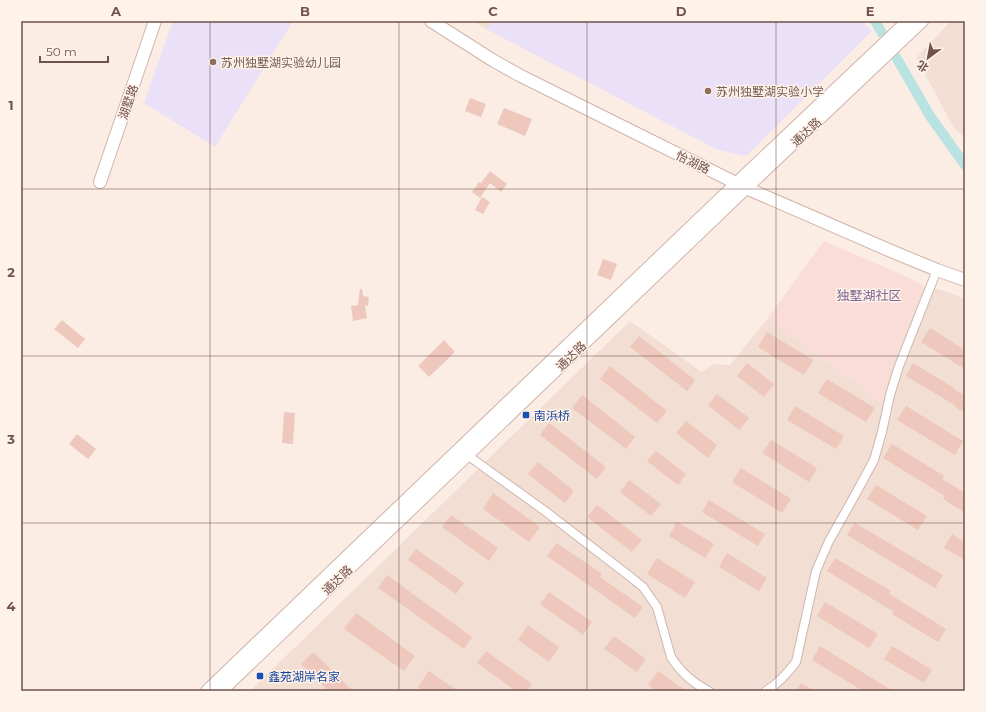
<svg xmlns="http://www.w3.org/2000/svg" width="986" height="712" viewBox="0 0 986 712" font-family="Montserrat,'Noto Sans SC',sans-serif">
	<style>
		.residential { fill: #f2ded2 }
		.commercial { fill: #fadcd8 }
		.education { fill: #eae0f7 }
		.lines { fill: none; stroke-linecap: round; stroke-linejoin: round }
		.canal { stroke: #b9e3e1; stroke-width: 10 }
		.building { fill: #eec7bd }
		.street-casing { stroke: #ceb6ae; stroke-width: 10 }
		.secondary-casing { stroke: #d0b5ab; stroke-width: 14 }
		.street { stroke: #fff; stroke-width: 8 }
		.secondary { stroke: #fff; stroke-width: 12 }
		.grid { fill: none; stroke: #71524b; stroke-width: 1; stroke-opacity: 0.55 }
		.education-dot { fill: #8d6e63; stroke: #fef2e9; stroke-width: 1.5 }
		.transit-dot { fill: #1a4fb4; stroke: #fef2e9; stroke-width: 1.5 }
		.labels { text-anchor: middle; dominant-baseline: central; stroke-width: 3; stroke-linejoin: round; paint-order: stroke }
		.education-label { font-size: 12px; fill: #785e54; stroke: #fef2e9; text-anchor: start }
		.street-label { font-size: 12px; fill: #71524b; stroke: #fef2e9 }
		.transit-label { font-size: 12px; fill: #164399; stroke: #fef2e9; text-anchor: start }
		.neighbourhood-label { font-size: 13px; fill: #7d6794; stroke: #fef2e9 }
		.neatline { fill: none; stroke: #71524b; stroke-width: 1.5 }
		.grid-label { font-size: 13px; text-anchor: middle; font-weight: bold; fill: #71524b }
	</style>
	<rect width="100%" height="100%" fill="#fbede4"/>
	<g class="residential">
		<polygon points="473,21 494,21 486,29"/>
		<polygon points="951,21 965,21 965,138 954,128 916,58"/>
		<polygon points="923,286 945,291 965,299 965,691 250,691 630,321 702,372 713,364 730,365 768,318 883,403 886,382"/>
	</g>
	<polygon class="commercial" points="824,241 914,280 923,286 886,382 883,403 768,318"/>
	<g class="education">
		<polygon points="173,21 293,21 215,147 144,103"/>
		<polygon points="494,21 861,21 872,31 746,156 718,150 486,29"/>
	</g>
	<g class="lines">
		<g class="canal">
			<polyline points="875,21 882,33"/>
			<polyline points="896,57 930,116 965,165"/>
		</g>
	</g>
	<g class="building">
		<polygon points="470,98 486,104 481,117 465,111"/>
		<polygon points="504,108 532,119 525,136 497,124"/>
		<polygon points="490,171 507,184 501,192 490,183 480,198 472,192 479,182 481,183"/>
		<polygon points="482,197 490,202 483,214 475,210"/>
		<polygon points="603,259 617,264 611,280 597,275"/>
		<polygon points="360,289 362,289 363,296 369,297 368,306 365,305 367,318 353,321 351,306 358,305"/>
		<polygon points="62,320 85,339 78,348 54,329"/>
		<polygon points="930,328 965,350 965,369 921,342"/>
		<polygon points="767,332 813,360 804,375 758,347"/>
		<polygon points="639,336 695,380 687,391 630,347"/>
		<polygon points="444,340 455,352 429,377 418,366"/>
		<polygon points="747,363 774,384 764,397 737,376"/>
		<polygon points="913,363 954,388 954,389 965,396 965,413 955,407 956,406 906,376"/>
		<polygon points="610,366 667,411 657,423 600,379"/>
		<polygon points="827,379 875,408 866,422 818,393"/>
		<polygon points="717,394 749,418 739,430 708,405"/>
		<polygon points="582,395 635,437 626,449 572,408"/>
		<polygon points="795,406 844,436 836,449 787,420"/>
		<polygon points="906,406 963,441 955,455 897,420"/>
		<polygon points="284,412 295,413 293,444 282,443"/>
		<polygon points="686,421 717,445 708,458 676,433"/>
		<polygon points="549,423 606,467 597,479 540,435"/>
		<polygon points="77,434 96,449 88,459 69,444"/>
		<polygon points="771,440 817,468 809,482 762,453"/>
		<polygon points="892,444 944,476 942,479 965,493 965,513 943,499 945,496 883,458"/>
		<polygon points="656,451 686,474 678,485 647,461"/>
		<polygon points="538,462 574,491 565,503 528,474"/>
		<polygon points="741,468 791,499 782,513 732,482"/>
		<polygon points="629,480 661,504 651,516 620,492"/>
		<polygon points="876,485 927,516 918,530 867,499"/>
		<polygon points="493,493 540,527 529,542 483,509"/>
		<polygon points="709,500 765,534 758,546 702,512"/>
		<polygon points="597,505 642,540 632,552 587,517"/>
		<polygon points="451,515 498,548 489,561 442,527"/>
		<polygon points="677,522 714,544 705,558 669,536"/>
		<polygon points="855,523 943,575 935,588 847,535"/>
		<polygon points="952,534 965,542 965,560 944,548"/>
		<polygon points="557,543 602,574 600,577 643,607 635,618 547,556"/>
		<polygon points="416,549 464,583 456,594 408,560"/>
		<polygon points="727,553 767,578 759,591 719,567"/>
		<polygon points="657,558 695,582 685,598 647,574"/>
		<polygon points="835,558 891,591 889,594 946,629 938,642 892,614 894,612 827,571"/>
		<polygon points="387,575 472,637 464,649 378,588"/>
		<polygon points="549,592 592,622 583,635 540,604"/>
		<polygon points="825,602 878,634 869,648 817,616"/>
		<polygon points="356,613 415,656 404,671 344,629"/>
		<polygon points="528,625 559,647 549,662 518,640"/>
		<polygon points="614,636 646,659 637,672 604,649"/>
		<polygon points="820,646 875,680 893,691 863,691 812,660"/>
		<polygon points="892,646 932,670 924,683 884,659"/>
		<polygon points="486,651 532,684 527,691 516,691 477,663"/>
		<polygon points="313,652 353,691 329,691 301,664"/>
		<polygon points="429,671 458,691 424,691 418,687"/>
		<polygon points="658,671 686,691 657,691 648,685"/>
		<polygon points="801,683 815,691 796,691"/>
	</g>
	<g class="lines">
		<defs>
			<g id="street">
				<path d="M463,452L545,511L628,575L643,587L657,607L671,657C680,671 694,684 709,691"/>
				<path d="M766,691C779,683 787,674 796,662L816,571L829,541L850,504L874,460L882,432L890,395L899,366L937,270"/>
			</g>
			<g id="secondary">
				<polyline points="431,21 494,61 521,76 746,188 891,251 937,270 965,280"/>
				<polyline points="100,182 155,21"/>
				<polyline points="207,691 739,181 908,21"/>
				<polyline points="221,691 746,188 922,21"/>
			</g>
		</defs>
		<use href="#street" class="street-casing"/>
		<use href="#secondary" class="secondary-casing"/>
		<use href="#street" class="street"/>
		<use href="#secondary" class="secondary"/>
	</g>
	<path class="grid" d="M210,21V691M399,21V691M587,21V691M776,21V691M21,189H965M21,356H965M21,523H965"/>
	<g class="education-dot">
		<circle cx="213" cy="62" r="4"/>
		<circle cx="708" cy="91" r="4"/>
	</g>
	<g class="transit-dot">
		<rect x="522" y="411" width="8" height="8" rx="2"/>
		<rect x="256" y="672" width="8" height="8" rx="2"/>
	</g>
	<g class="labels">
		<g class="education-label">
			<text x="221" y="62">苏州独墅湖实验幼儿园</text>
			<text x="716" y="91">苏州独墅湖实验小学</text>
		</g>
		<g class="street-label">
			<text transform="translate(128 102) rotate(-71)">湖墅路</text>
			<text transform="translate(806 132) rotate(-43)">通达路</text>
			<text transform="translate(693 162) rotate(26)">怡湖路</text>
			<text transform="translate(571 356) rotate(-44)">通达路</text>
			<text transform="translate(337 580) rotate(-44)">通达路</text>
		</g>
		<g class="transit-label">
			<text x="534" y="415">南浜桥</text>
			<text x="268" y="676">鑫苑湖岸名家</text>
		</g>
		<g class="neighbourhood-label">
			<text x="869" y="295">独墅湖社区</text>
		</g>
	</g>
	<rect width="986" height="712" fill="none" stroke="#fef2e9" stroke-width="44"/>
	<g transform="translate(928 58) rotate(212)" stroke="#fef2e9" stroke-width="3" paint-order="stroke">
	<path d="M0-3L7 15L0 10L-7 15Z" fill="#71524b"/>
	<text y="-6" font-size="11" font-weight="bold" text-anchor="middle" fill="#71524b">北</text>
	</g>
	<path d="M40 56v6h68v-6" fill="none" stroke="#71524b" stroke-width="2"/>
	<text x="46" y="56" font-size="12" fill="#71524b" stroke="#fef2e9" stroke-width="3" paint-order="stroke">50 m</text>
	<rect x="22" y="22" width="942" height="668" class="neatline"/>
	<g class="grid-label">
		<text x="116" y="16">A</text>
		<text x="305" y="16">B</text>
		<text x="493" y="16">C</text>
		<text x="681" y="16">D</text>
		<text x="870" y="16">E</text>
		<text x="11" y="110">1</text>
		<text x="11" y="277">2</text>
		<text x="11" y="444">3</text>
		<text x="11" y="611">4</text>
	</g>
</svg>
